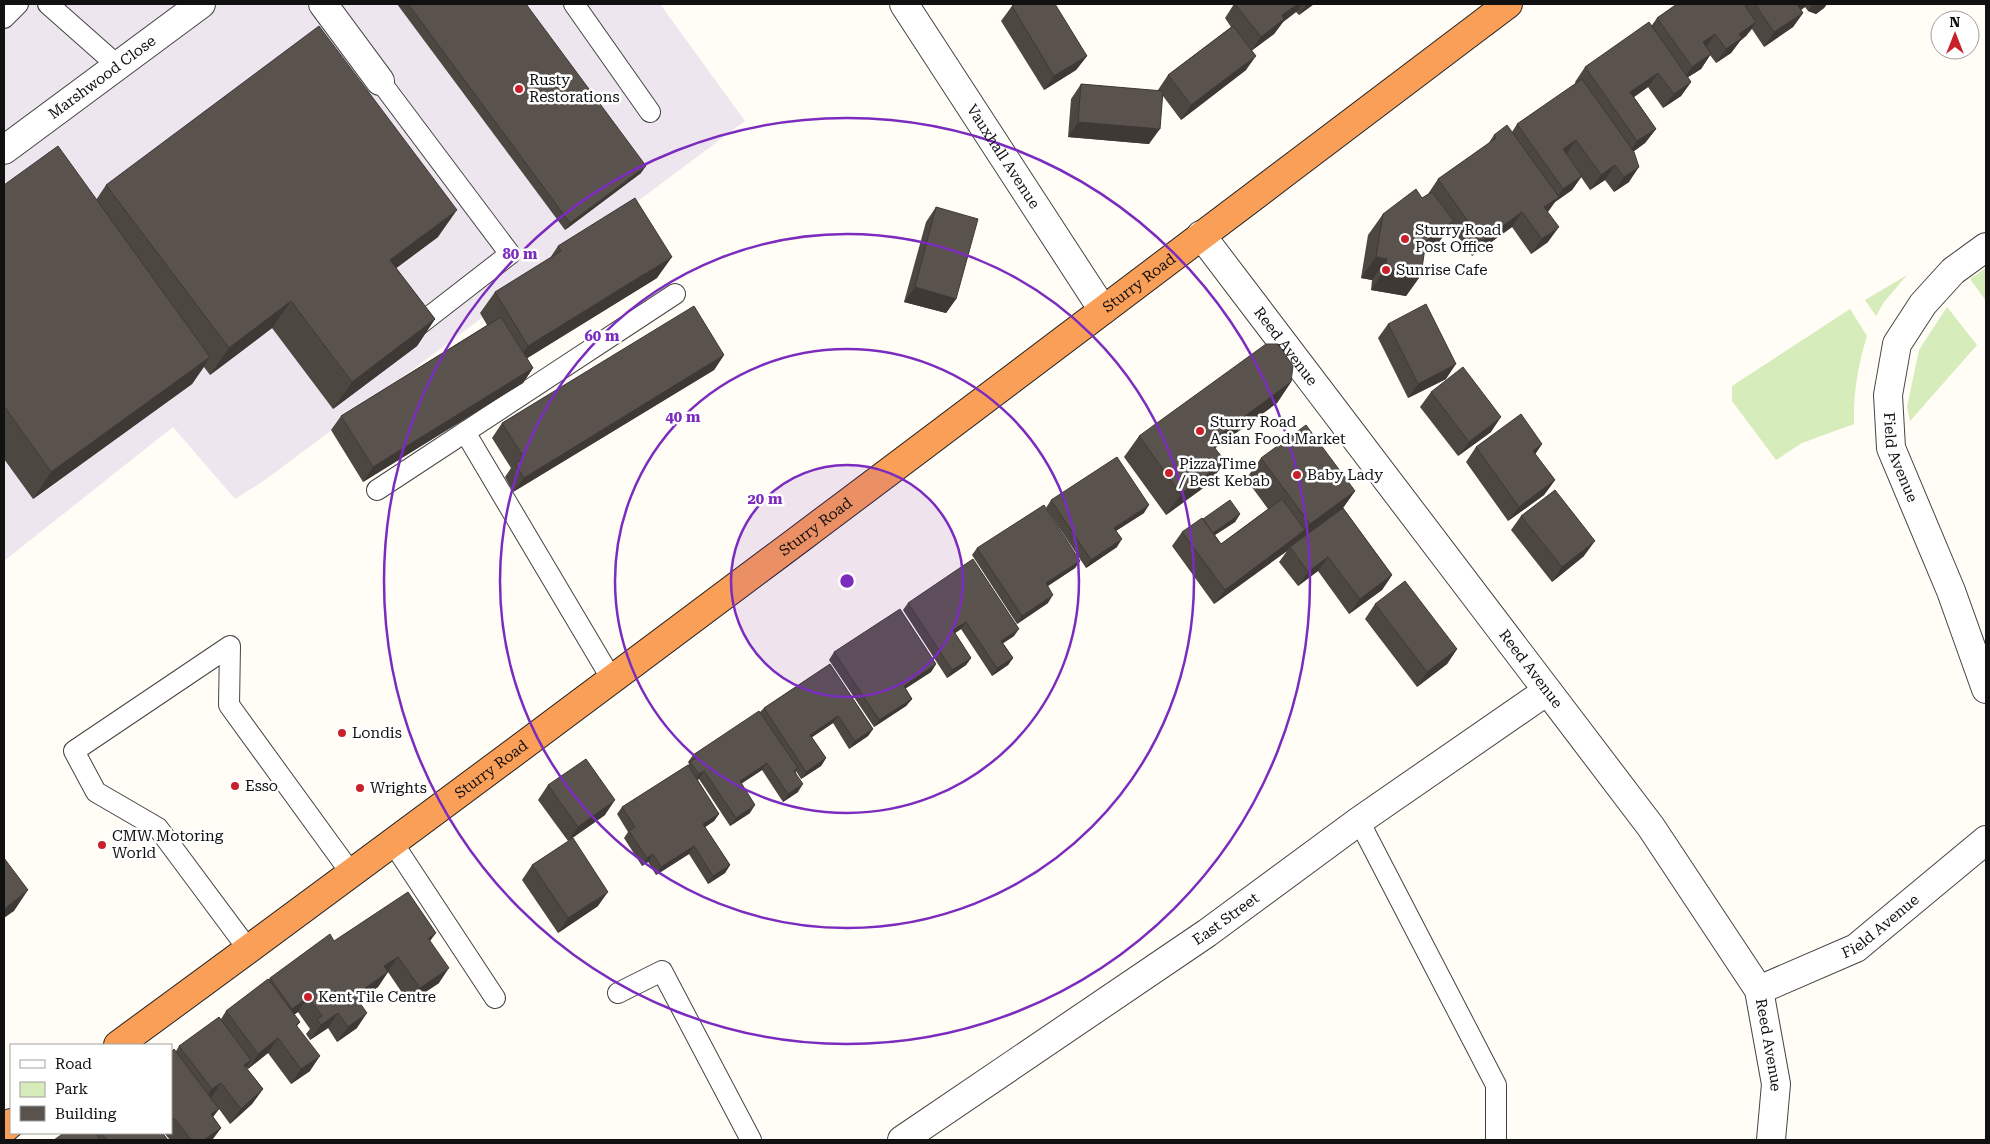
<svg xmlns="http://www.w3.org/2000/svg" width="1990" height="1144" viewBox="0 0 1990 1144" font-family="'Roboto Serif',serif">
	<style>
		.industrial { fill: #eee6ef }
		.green { fill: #d6ecbb }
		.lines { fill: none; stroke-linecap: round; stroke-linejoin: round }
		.lane-casing { stroke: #444; stroke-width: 22 }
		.street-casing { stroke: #444; stroke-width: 30 }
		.highway-casing { stroke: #222; stroke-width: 30 }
		.lane { stroke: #fff; stroke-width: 20 }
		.street { stroke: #fff; stroke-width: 28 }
		.highway { stroke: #fa9f58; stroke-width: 28 }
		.wall { fill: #4d4742 }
		.shaded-wall { fill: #3f3936 }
		.building { fill: #5a524d; stroke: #3f3936 }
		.ring { fill: none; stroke: #7b2cbf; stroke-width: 2.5 }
		.poi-dot { fill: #c9212c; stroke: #fff; stroke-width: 2 }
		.labels { text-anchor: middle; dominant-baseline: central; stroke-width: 5; stroke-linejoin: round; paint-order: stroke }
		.street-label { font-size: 15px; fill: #111; stroke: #fff }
		.poi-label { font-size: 15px; fill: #111; stroke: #fff; text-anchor: start }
		.centre { fill: #7b2cbf; stroke: #fff; stroke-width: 2.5 }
		.ring-label { font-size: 15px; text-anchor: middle; font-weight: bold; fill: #7b2cbf; stroke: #fff; stroke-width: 5; stroke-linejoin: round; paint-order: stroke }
	</style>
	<rect width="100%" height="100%" fill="#fffdf5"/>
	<polygon class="industrial" points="4,4 660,4 745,121 265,480 235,499 173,427 4,561"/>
	<g class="green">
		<polygon points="1986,268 1986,301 1970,279"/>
		<polygon points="1907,275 1884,302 1876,316 1865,300"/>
		<polygon points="1947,307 1977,345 1910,421 1907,407 1919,350"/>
		<path d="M1850,309L1867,336C1858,365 1853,394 1854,424L1802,443L1776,460L1732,401V386Z"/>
	</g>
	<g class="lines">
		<defs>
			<g id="lane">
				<polyline points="48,4 118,66"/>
				<polyline points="574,4 650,112"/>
				<polyline points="4,18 18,4"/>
				<polyline points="380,81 510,254 416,327"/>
				<polyline points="465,432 611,678"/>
				<polyline points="377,490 675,294"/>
				<polyline points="1359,821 1496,1085 1496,1140"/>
				<polyline points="393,843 495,998"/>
				<polyline points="248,949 158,828 96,792 74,751 230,646 229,705 351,873"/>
				<polyline points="618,993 662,971 751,1140"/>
			</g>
			<g id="street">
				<polyline points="323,4 380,81"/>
				<path id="s1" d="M904,4L1103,310"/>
				<path id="s2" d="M4,150L201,4"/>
				<path id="s3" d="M1201,235L1651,827L1759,990L1776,1084L1771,1140"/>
				<path id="s4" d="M1986,247L1953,271L1923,304L1897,344L1888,395L1891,448L1951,591L1986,689"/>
				<path id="s5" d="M1759,990L1856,948L1986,840"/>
				<path id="s6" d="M902,1140L1207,933L1359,821L1547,691"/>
			</g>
			<g id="highway">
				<path id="s7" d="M118,1045C585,703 1047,353 1508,4"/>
				<polyline points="4,1129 11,1123"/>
			</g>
		</defs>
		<use href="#lane" class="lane-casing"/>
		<use href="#street" class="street-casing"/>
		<use href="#highway" class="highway-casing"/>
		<use href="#lane" class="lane"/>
		<use href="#street" class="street"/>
		<use href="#highway" class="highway"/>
	</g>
	<g class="wall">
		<polygon points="397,4 526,4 641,173 565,230"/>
		<polygon points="1234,4 1314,4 1299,15 1296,12 1283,22 1274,34 1252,50 1246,70 1181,120 1163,96 1149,144 1068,137 1071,99 1081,84 1158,91 1158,90 1168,75 1231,27 1225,18"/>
		<polygon points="1677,4 1827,4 1824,8 1816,14 1808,11 1805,7 1801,10 1803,13 1793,27 1764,47 1752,29 1746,36 1740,41 1731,53 1716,63 1710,55 1701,69 1688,77 1691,82 1681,96 1663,108 1648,87 1634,97 1656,129 1645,143 1633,152 1629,182 1614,192 1605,180 1590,190 1581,177 1572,190 1555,202 1548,212 1548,242 1531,254 1512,227 1472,256 1450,226 1439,242 1424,253 1421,275 1406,296 1371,290 1372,280 1361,278 1368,235 1383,214 1422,198 1428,194 1438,179 1488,144 1494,135 1512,132 1517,124 1576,84 1575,82 1585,67 1652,25 1657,18"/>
		<polygon points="1012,6 1087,56 1076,70 1044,90 1001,21"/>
		<polygon points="4,185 96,200 106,185 438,237 396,268 435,319 417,346 333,409 272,328 210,375 204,367 192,384 33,499 4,459"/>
		<polygon points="936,207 956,299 946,313 904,302 926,222"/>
		<polygon points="558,246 657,278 527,358 533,368 523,383 363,482 331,430 341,416 487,325 480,313 495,292 550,258"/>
		<polygon points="1388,324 1446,379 1408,398 1378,338"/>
		<polygon points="724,355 714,370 513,492 505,477 511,468 492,438 502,423"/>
		<polygon points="1291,382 1277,403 1215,448 1225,461 1210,483 1166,515 1124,457 1139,436"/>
		<polygon points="1431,392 1491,432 1458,456 1420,407"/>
		<polygon points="1542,444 1535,454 1555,480 1544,495 1508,521 1466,462 1476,447"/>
		<polygon points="1261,458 1355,491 1343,508 1392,575 1382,590 1349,614 1318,571 1298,586 1279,562 1287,551 1214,604 1172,546 1182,532 1203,519 1240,514 1235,522 1215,535 1221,544 1268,509 1246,479"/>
		<polygon points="1051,500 1144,513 1116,531 1117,547 1086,568 1046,508"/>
		<polygon points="1521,516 1584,556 1552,582 1511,530"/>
		<polygon points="977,548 1080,561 1075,568 1048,586 1048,603 1017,624 972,555"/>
		<polygon points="908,603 1014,636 1003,643 1013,658 1008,665 992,676 961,629 955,633 971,658 966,665 947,678 903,610"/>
		<polygon points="1375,604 1457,649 1447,664 1417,687 1365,619"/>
		<polygon points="834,652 936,664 931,672 905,689 912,699 906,706 874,727 829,660"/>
		<polygon points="830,664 873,729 868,736 849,749 833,723 812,737 826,758 821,766 801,779 796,771 798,792 783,802 762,770 741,784 750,813 730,826 699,779 697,780 719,814 714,821 705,827 730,865 725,873 708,884 689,854 656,875 648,862 642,866 624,838 628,832 617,814 622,807 688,765 689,764 688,762 693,755 760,712 764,708"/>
		<polygon points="548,785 605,815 568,841 538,800"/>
		<polygon points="532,865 598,906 558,933 522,880"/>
		<polygon points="334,941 430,941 439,983 409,1003 388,972 378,987 358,1000 357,1028 337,1042 328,1028 310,1040 306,1034 310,1029 298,1012 294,1014 300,1022 297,1026 310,1071 291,1084 268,1053 248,1069 246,1067 263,1089 252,1104 230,1124 211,1098 219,1109 213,1117 221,1128 212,1140 170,1140 164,1133 171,1133 171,1052 176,1051 179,1046 221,1019 226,1011 268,980 270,978"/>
		<polygon points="64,1133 163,1133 168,1140 54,1140"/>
	</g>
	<g class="shaded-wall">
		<polygon points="1298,4 1302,4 1296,12 1283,22 1274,34 1250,52 1261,37 1282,15"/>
		<polygon points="1307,4 1314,4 1299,15"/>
		<polygon points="1799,4 1807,4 1805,7 1790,17"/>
		<polygon points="1813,4 1827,4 1824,8 1816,14 1808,11"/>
		<polygon points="1803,13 1793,27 1764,47 1774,32"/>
		<polygon points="1756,22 1746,36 1740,41 1731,53 1716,63 1726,49 1739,34"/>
		<polygon points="1715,34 1705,49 1703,42"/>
		<polygon points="1711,54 1701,69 1682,81 1692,67"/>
		<polygon points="1087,56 1076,70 1044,90 1054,76"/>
		<polygon points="1256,56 1246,70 1181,120 1191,105"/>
		<polygon points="1658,73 1648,87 1620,107 1630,92"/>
		<polygon points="1691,82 1681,96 1663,108 1674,94"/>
		<polygon points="1078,122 1160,129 1149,144 1068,137"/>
		<polygon points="1656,129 1645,143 1627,156 1637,141"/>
		<polygon points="1576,140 1566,155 1563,149"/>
		<polygon points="1615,165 1605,180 1590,190 1601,175"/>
		<polygon points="646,166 641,173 565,230 570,223"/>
		<polygon points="1639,167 1629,182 1614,192 1624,177"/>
		<polygon points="1582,176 1572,190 1555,202 1548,211 1534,222 1544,207 1556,199 1563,189"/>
		<polygon points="457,210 438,237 371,287 390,260"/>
		<polygon points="1522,212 1512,227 1472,256 1482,241"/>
		<polygon points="1454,221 1439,242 1411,262 1426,241"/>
		<polygon points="1559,227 1548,242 1531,254 1542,239"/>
		<polygon points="672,257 657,278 513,367 528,346"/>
		<polygon points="1376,257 1387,259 1372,280 1361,278"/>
		<polygon points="1385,269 1421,275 1406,296 1371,290"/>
		<polygon points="915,287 956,299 946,313 904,302"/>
		<polygon points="291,301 272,328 210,375 229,348"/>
		<polygon points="435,319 417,346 333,409 352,382"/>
		<polygon points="724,355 714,370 513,492 524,478"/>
		<polygon points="210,357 192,384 33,499 51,472"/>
		<polygon points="1456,364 1446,379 1408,398 1418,384"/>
		<polygon points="533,368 523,383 363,482 373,467"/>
		<polygon points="1291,382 1277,403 1195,463 1210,442"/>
		<polygon points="1501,417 1491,432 1458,456 1469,442"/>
		<polygon points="1542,444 1532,459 1533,451"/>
		<polygon points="1225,461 1210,483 1166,515 1181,494"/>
		<polygon points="1555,480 1544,495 1508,521 1519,507"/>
		<polygon points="1355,491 1340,512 1290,547 1287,551 1214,604 1225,590 1305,530 1310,524"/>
		<polygon points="1149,505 1144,513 1109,535 1114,528"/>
		<polygon points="1240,514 1235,522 1204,542 1210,535"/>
		<polygon points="1122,539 1117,547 1086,568 1091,560"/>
		<polygon points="1595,541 1584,556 1552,582 1562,567"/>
		<polygon points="1328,557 1318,571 1298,586 1308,572"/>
		<polygon points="1080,561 1075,568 1040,591 1046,583"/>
		<polygon points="1392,575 1382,590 1349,614 1360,599"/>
		<polygon points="1053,595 1048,603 1017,624 1022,616"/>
		<polygon points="966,622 961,629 948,638 953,630"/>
		<polygon points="1019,629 1014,636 996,648 1001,641"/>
		<polygon points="1457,649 1447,664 1417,687 1427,672"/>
		<polygon points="971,658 966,665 947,678 952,670"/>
		<polygon points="1013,658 1008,665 992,676 997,668"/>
		<polygon points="936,664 931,672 898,693 904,686"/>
		<polygon points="912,699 906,706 874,727 879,720"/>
		<polygon points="838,716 833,723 805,742 810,735"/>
		<polygon points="873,729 868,736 849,749 855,741"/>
		<polygon points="826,758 821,766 801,779 806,772"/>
		<polygon points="767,763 762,770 734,788 740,781"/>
		<polygon points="704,771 699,779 694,782 699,774"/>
		<polygon points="803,784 798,792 783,802 788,794"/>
		<polygon points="615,800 605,815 568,841 578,827"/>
		<polygon points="755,805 750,813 730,826 736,818"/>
		<polygon points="719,814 714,821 698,832 703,824"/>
		<polygon points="694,846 689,854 656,875 661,867"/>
		<polygon points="653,854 648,862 642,866 647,858"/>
		<polygon points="730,865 725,873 708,884 713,876"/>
		<polygon points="28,890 14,911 4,918 4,909"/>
		<polygon points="608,892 598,906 558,933 568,918"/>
		<polygon points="436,933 425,948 428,938"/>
		<polygon points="398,957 388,971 384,966"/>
		<polygon points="449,968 439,983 409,1003 420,988"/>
		<polygon points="388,972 378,987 358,1000 352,1009 361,991"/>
		<polygon points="308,997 298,1012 282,1024 292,1009"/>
		<polygon points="338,1013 328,1028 310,1040 321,1025"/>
		<polygon points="367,1013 357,1028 337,1042 348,1027"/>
		<polygon points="278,1038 268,1053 248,1069 258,1054"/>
		<polygon points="320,1056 310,1071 291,1084 301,1069"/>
		<polygon points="251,1060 241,1075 244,1065"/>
		<polygon points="221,1083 211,1098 201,1104 212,1089"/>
		<polygon points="263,1089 252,1104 230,1124 241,1109"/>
		<polygon points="219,1109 208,1123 211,1114"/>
		<polygon points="221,1128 212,1140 204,1140"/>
	</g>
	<g class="building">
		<polygon points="408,4 526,4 646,166 570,223"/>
		<polygon points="1015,4 1055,4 1087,56 1054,76 1012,6"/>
		<polygon points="1235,4 1298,4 1282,15 1284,19 1261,37"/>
		<polygon points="1677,4 1744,4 1756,22 1739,34 1742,38 1726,49 1715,34 1703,42 1711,54 1692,67 1657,18"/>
		<polygon points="1755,4 1782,4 1783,5 1785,4 1797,4 1803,13 1774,32"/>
		<polygon points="1649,22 1691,82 1674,94 1658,73 1630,92 1656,129 1637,141 1585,67"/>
		<polygon points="319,26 457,210 390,260 435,319 352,382 291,301 229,348 106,185"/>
		<polygon points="1233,26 1256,56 1191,105 1168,75"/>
		<polygon points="1582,79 1634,152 1639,167 1624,177 1615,165 1601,175 1576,140 1563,149 1582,176 1563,189 1517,124"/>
		<polygon points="1081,84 1163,91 1160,129 1078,122"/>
		<polygon points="1507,125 1559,197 1544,207 1559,227 1542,239 1522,212 1482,241 1438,179 1496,138 1494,135"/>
		<polygon points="58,146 210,357 51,472 4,406 4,185"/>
		<polygon points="1416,189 1422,198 1432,192 1454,221 1426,241 1421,275 1385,269 1387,259 1376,257 1383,214"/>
		<polygon points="635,198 672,257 528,346 495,292 561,251 558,246"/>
		<polygon points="936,207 978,219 956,299 915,287"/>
		<polygon points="1426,304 1456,364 1418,384 1388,324"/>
		<polygon points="694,306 724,355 524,478 515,463 524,458 502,423"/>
		<polygon points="501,317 533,368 373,467 341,416"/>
		<polygon points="1266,344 1278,344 1293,366 1291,382 1210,442 1225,461 1181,494 1139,436"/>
		<polygon points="1463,367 1501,417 1469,442 1431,392"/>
		<polygon points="1521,414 1542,444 1533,451 1555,480 1519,507 1476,447"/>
		<polygon points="1306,425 1355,491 1310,524 1261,458"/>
		<polygon points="1117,457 1149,505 1114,528 1122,539 1091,560 1051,500"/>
		<polygon points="1555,490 1595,541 1562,567 1521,516"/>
		<polygon points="1282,499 1305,530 1225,590 1182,532 1202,518 1221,544"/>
		<polygon points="1230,500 1240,514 1213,533 1203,519"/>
		<polygon points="1044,505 1080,561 1046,583 1053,595 1022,616 977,548"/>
		<polygon points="1343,508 1392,575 1360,599 1328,557 1308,572 1290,547"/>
		<polygon points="973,559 1019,629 1001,641 1013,658 997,668 966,622 953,630 971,658 952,670 908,603"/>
		<polygon points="1405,581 1457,649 1427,672 1375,604"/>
		<polygon points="900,609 936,664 904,686 912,699 879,720 834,652"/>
		<polygon points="830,664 873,729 855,741 838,716 810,735 826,758 806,772 764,708"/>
		<polygon points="759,711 798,768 794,771 803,784 788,794 767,763 740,781 755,805 736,818 704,771 699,774 690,762 696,758 693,755"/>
		<polygon points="586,759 615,800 578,827 548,785"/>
		<polygon points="688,765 719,814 703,824 730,865 713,876 694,846 661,867 653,854 647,858 629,831 635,827 622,807"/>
		<polygon points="573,838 608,892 568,918 532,865"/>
		<polygon points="4,858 28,890 4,909"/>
		<polygon points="408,892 436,933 428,938 449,968 420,988 398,957 384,966 388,972 361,991 363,994 357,999 367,1013 348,1027 338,1013 321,1025 317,1019 322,1016 308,997 292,1009 270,978 330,934 334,941"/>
		<polygon points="268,979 300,1022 296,1025 320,1056 301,1069 278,1038 258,1054 226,1011"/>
		<polygon points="219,1017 251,1060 244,1065 263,1089 241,1109 221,1083 212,1089 179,1046"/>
		<polygon points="174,1049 219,1109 211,1114 221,1128 204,1140 191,1140 174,1118 171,1120 171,1052"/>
		<polygon points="64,1133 95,1133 100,1140 54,1140"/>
		<polygon points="101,1133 162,1133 168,1140 107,1140"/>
	</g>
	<circle cx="847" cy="581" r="116" fill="#7b2cbf" fill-opacity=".12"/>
	<g class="ring">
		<circle cx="847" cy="581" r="116"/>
		<circle cx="847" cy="581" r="232"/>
		<circle cx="847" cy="581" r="347"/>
		<circle cx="847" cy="581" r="463"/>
	</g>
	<g class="poi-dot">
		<circle cx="519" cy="89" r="5"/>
		<circle cx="1405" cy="239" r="5"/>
		<circle cx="1386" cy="270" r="5"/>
		<circle cx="1200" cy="431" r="5"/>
		<circle cx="1169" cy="473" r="5"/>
		<circle cx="1297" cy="475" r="5"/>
		<circle cx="342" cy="733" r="5"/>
		<circle cx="235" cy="786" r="5"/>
		<circle cx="360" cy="788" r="5"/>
		<circle cx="102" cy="845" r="5"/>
		<circle cx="308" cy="997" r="5"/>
	</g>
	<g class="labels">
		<g class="street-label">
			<text stroke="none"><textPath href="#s2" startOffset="122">Marshwood Close</textPath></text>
			<text stroke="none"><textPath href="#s1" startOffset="182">Vauxhall Avenue</textPath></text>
			<text stroke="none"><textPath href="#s7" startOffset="1274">Sturry Road</textPath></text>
			<text stroke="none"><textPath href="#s3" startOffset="140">Reed Avenue</textPath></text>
			<text stroke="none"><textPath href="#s4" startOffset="249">Field Avenue</textPath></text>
			<text stroke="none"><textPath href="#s7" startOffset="869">Sturry Road</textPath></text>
			<text stroke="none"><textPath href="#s3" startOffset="545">Reed Avenue</textPath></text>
			<text stroke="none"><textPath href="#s7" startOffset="464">Sturry Road</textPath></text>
			<text stroke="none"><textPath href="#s6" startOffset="392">East Street</textPath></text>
			<text stroke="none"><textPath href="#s5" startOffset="138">Field Avenue</textPath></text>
			<text stroke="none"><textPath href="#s3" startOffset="995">Reed Avenue</textPath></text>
		</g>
		<g class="poi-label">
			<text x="529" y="80">Rusty<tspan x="529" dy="17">Restorations</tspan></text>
			<text x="1415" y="230">Sturry Road<tspan x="1415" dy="17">Post Office</tspan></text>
			<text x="1396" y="270">Sunrise Cafe</text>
			<text x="1210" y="422">Sturry Road<tspan x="1210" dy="17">Asian Food Market</tspan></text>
			<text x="1179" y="464">Pizza Time<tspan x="1179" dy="17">/ Best Kebab</tspan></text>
			<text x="1307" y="475">Baby Lady</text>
			<text x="352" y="733">Londis</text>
			<text x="245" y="786">Esso</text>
			<text x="370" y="788">Wrights</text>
			<text x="112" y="836">CMW Motoring<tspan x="112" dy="17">World</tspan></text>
			<text x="318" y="997">Kent Tile Centre</text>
		</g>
	</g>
	<circle cx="847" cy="581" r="8" class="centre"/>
	<g class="ring-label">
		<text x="520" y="259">80 m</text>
		<text x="602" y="341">60 m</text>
		<text x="683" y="422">40 m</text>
		<text x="765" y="504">20 m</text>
	</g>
	<rect width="1990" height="1144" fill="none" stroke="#111111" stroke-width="10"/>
	<rect x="10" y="1044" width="162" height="90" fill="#ffffff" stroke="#a0a0a0"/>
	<rect x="20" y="1060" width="25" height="8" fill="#ffffff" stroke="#a0a0a0"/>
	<text x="55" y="1069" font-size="15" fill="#111111">Road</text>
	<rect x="20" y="1082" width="25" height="15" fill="#d6ecbb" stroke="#a0a0a0"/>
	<text x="55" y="1094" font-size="15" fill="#111111">Park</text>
	<rect x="20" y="1106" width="25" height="15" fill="#5a524d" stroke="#a0a0a0"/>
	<text x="55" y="1119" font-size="15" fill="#111111">Building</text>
	<g transform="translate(1955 35)"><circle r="24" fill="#ffffff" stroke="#a0a0a0"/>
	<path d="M0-4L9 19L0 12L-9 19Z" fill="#c9212c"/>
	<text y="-8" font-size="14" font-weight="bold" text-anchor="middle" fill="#111111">N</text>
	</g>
</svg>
